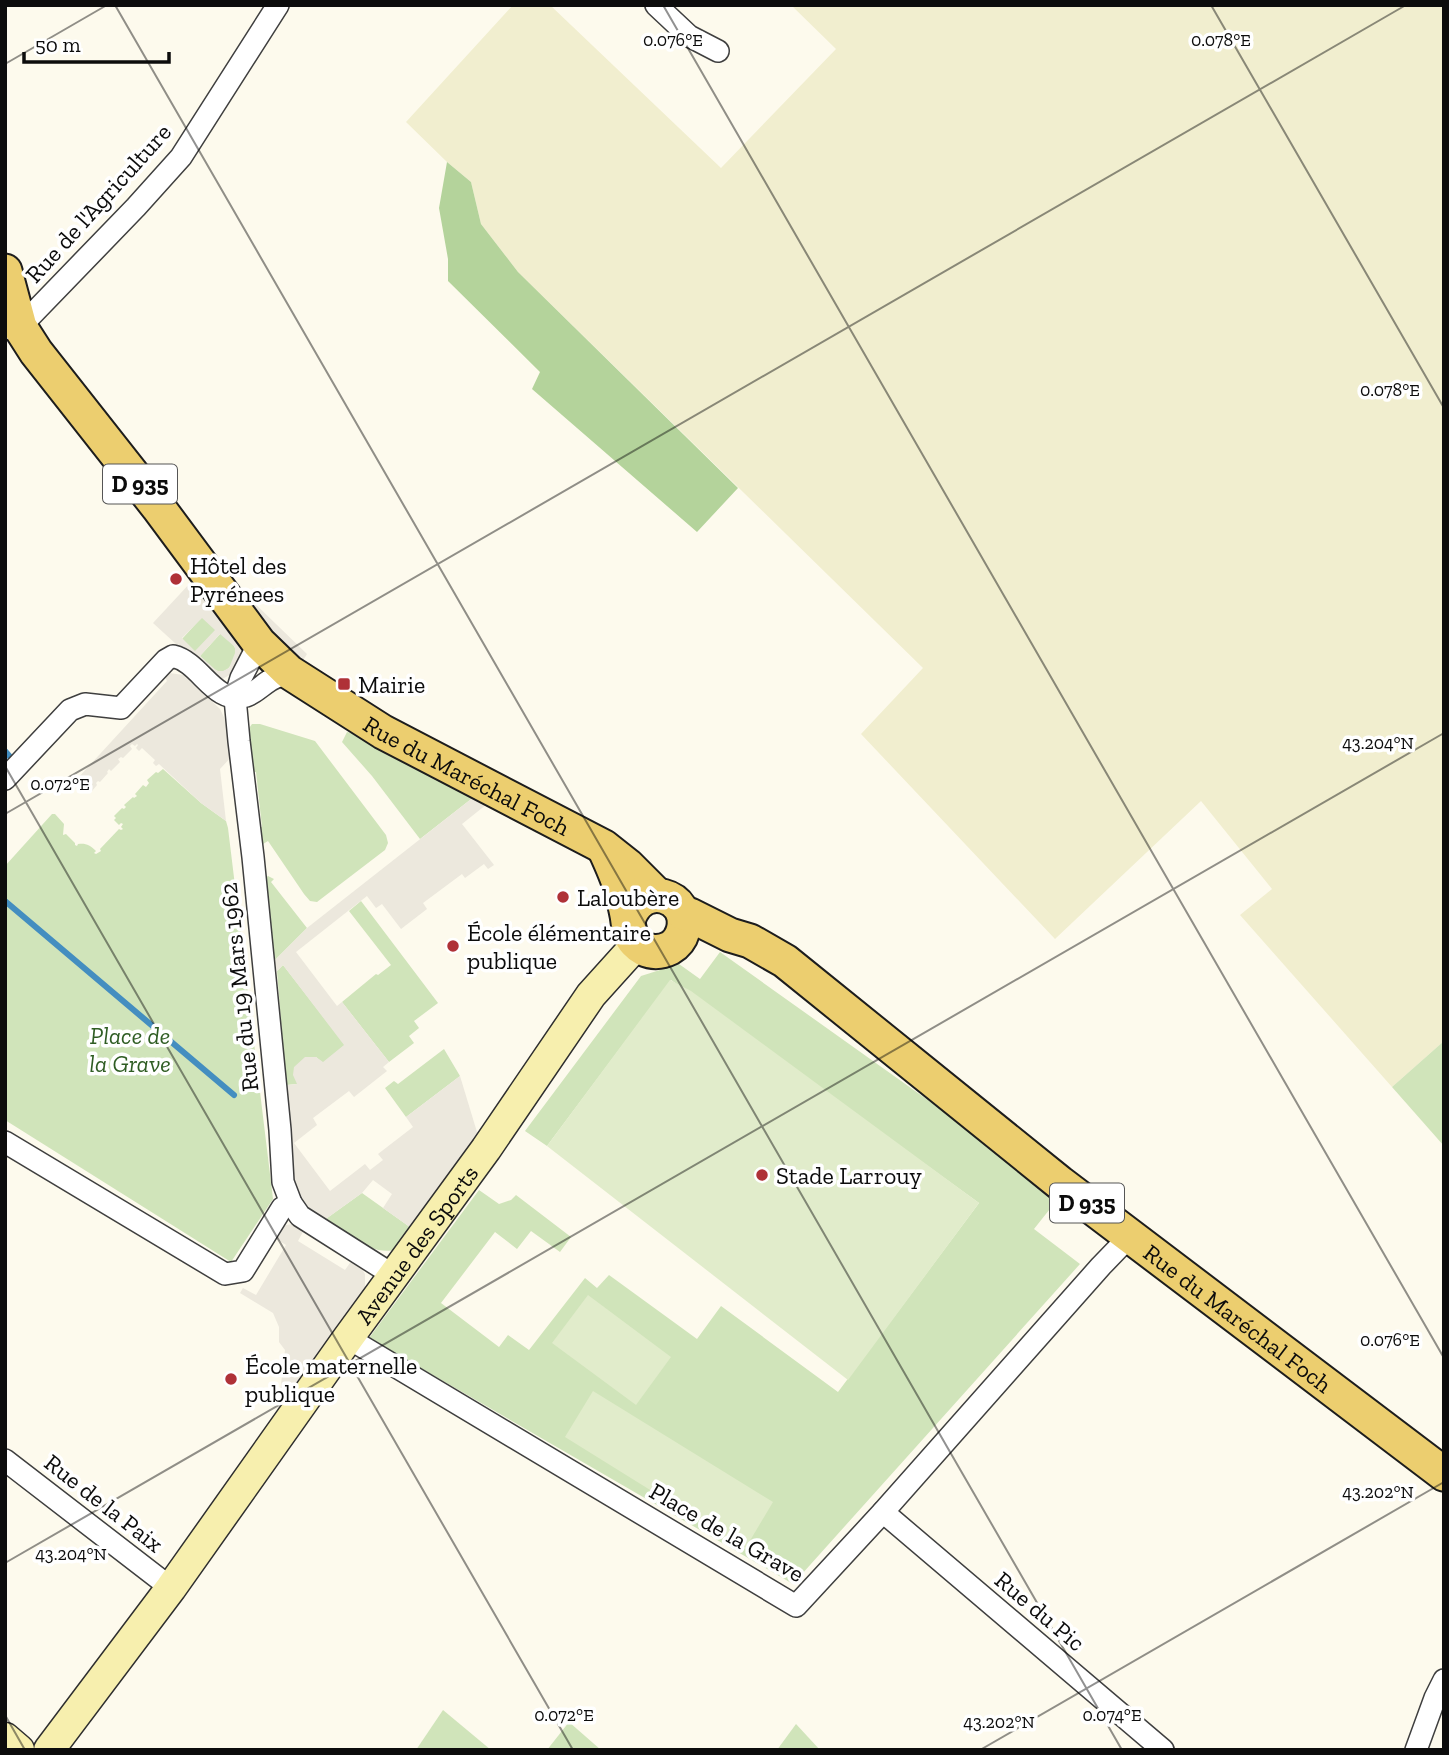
<svg xmlns="http://www.w3.org/2000/svg" width="1449" height="1755" viewBox="0 0 1449 1755" font-family="'Zilla Slab',serif">
	<style>
		.farmland { fill: #f1eecf }
		.green { fill: #d0e4ba }
		.forest { fill: #b4d39b }
		.pitch { fill: #e1eccb }
		.plaza { fill: #ece8dd; fill-rule: evenodd }
		.lines { fill: none; stroke-linecap: round; stroke-linejoin: round }
		.stream { stroke: #448ec0; stroke-width: 6 }
		.street-casing { stroke: #3f3f3f; stroke-width: 24 }
		.secondary-casing { stroke: #2e2e2e; stroke-width: 33 }
		.primary-casing { stroke: #1d1d1d; stroke-width: 37 }
		.street { stroke: #fff; stroke-width: 21 }
		.secondary { stroke: #f7efae; stroke-width: 30 }
		.primary { stroke: #ecce6f; stroke-width: 33 }
		.ticks { fill: none; stroke: #0c0c0c; stroke-width: 2; stroke-opacity: 0.45 }
		.poi-dot { fill: #af3137; stroke: #fff; stroke-width: 2.5 }
		.labels { text-anchor: middle; dominant-baseline: central; stroke-width: 7; stroke-linejoin: round; paint-order: stroke }
		.shield { fill: #fff; stroke: #555; stroke-width: 2 }
		.shield-label { font-size: 23px; font-weight: bold; fill: #0c0c0c }
		.street-label { font-size: 24px; fill: #0c0c0c; stroke: #fff }
		.poi-label { font-size: 24px; fill: #0c0c0c; stroke: #fff; text-anchor: start }
		.park-label { font-size: 24px; font-style: italic; fill: #2f5d23; stroke: #fff }
		.ticks-label { font-size: 18px; text-anchor: middle; fill: #0c0c0c; stroke: #fff; stroke-width: 7; stroke-linejoin: round; paint-order: stroke }
	</style>
	<rect width="100%" height="100%" fill="#fdfaed"/>
	<polygon class="farmland" points="513,5 550,5 721,168 836,49 791,5 1444,5 1444,1041 1392,1087 1240,915 1272,889 1201,801 1055,939 861,734 923,668 518,272 481,224 471,182 447,162 406,122"/>
	<g class="green">
		<polygon points="202,617 216,630 195,652 182,639"/>
		<path d="M221,633C224,637 231,641 234,646C239,654 230,675 218,671C212,669 205,660 200,656Z"/>
		<polygon points="252,724 260,724 315,741 386,835 388,843 385,850 317,902 310,901 304,894 268,841 263,844 258,840 257,828 262,827 256,772 251,772 247,731"/>
		<polygon points="347,732 371,737 475,796 420,839 372,776 342,742"/>
		<path d="M163,769L201,803L226,821L228,828L273,1199L231,1262L5,1120V866L52,814H55L64,824L63,835L66,834L75,843V845L77,846L78,844C86,843 90,845 96,851L94,853L96,854L101,851L100,849L119,829L121,830L123,829L121,827L123,824L121,823L119,825L114,820L116,818L114,816L122,808L124,809L126,807L124,805L133,797L134,798L137,796L135,794L143,785L146,787L149,783L147,780L156,772L158,773Z"/>
		<polygon points="268,876 274,879 271,882 307,928 274,961 271,959 269,898 263,898 265,878"/>
		<polygon points="361,901 438,1003 414,1021 419,1028 409,1036 414,1043 389,1062 342,1002 376,974 378,975 391,965 349,911"/>
		<polygon points="720,952 1061,1195 1034,1229 1080,1264 793,1584 369,1338 479,1190 499,1204 511,1200 516,1195 571,1237 560,1252 531,1231 517,1249 495,1232 441,1303 499,1347 508,1335 529,1350 585,1278 597,1288 609,1275 697,1339 721,1306 838,1392 979,1203 671,980 547,1146 525,1131 641,976 679,964 700,979"/>
		<polygon points="283,965 345,1045 323,1063 316,1057 297,1084 286,1085 277,971"/>
		<polygon points="1444,1041 1444,1146 1392,1087"/>
		<polygon points="444,1049 460,1076 406,1117 385,1088 394,1081 398,1084"/>
		<path d="M362,1193L414,1230C411,1234 408,1240 404,1244C383,1265 343,1232 323,1221Z"/>
		<polygon points="443,1710 491,1750 416,1750"/>
		<polygon points="569,1722 601,1750 547,1750"/>
		<polygon points="796,1724 820,1750 777,1750"/>
	</g>
	<polygon class="forest" points="447,162 471,182 481,224 518,272 738,488 697,532 532,389 540,372 448,281 448,259 439,208"/>
	<g class="pitch">
		<polygon points="670,980 691,991 979,1203 848,1380 547,1146"/>
		<polygon points="588,1295 671,1357 636,1405 552,1343"/>
		<polygon points="593,1391 773,1502 745,1549 565,1437"/>
	</g>
	<g class="plaza">
		<polygon points="230,574 247,596 307,654 299,667 222,579"/>
		<path d="M192,581L233,633L241,649V659L236,669L228,676L222,679L210,675L153,623ZM202,618L215,630L195,651L182,638ZM220,634L235,647V653L229,668L223,671H217L200,656Z"/>
		<polygon points="169,673 184,675 220,709 230,730 232,756 220,769 226,821 201,803 159,764 156,766 153,763 155,760 142,748 139,751 136,748 138,745 137,744 135,746 132,744 130,746 132,749 123,758 121,757 118,759 120,762 111,771 109,769 107,772 108,773 100,782 98,781 96,783 97,785 92,791 78,778 167,681 165,677"/>
		<polygon points="475,796 487,804 462,824 494,865 488,869 484,864 465,878 462,874 423,903 427,909 401,929 382,904 376,908 367,896 296,952 337,1006 342,1002 389,1062 383,1067 387,1071 354,1097 349,1091 313,1118 317,1125 294,1143 330,1191 365,1164 370,1170 383,1160 378,1154 413,1127 406,1117 460,1076 480,1142 414,1230 383,1208 392,1194 373,1180 362,1193 323,1221 306,1208 293,1187 279,1086 297,1084 293,1075 294,1067 305,1057 316,1057 323,1062 344,1045 283,965 277,971 274,961 307,928"/>
		<polygon points="293,1224 304,1230 298,1241 345,1270 352,1260 360,1266 365,1274 365,1294 355,1317 276,1428 273,1425 276,1416 280,1393 285,1350 279,1342 279,1327 273,1313 240,1293 243,1288 256,1295 286,1245 273,1237 278,1229 286,1225"/>
	</g>
	<g class="lines">
		<g class="stream">
			<polyline points="5,751 11,758"/>
			<polyline points="5,901 234,1095"/>
		</g>
		<defs>
			<g id="street">
				<polyline points="656,5 689,36 718,51"/>
				<polyline points="11,329 20,327 136,207 181,157 278,5"/>
				<polyline points="259,643 241,678 235,698 239,741 253,857 280,1130 283,1182 291,1203 300,1216 393,1275"/>
				<path d="M5,779L70,710L85,704L121,708L166,660L173,656C202,663 213,705 246,696C255,693 261,686 269,681C275,677 282,675 289,672"/>
				<polyline points="5,1142 225,1274 243,1271 282,1208 291,1203"/>
				<polyline points="348,1338 796,1606 883,1512 1101,1266 1130,1236"/>
				<polyline points="5,1460 171,1588"/>
				<polyline points="883,1512 1163,1750"/>
				<polyline points="1416,1750 1435,1698 1444,1680"/>
			</g>
			<g id="secondary">
				<polyline points="5,1738 19,1750"/>
				<path id="s1" d="M49,1750L171,1588L348,1338L486,1149L591,995L637,944"/>
			</g>
			<g id="primary">
				<path id="s2" d="M5,271L20,327L36,352L158,507L259,643L289,672L383,732L604,847L628,866L657,895"/>
				<path d="M605,850C611,863 617,876 621,890C624,901 627,912 628,922C629,926 629,930 630,933C632,940 638,946 644,949C653,953 662,952 670,948C677,944 681,938 683,931C693,895 640,878 628,921"/>
				<path id="s3" d="M683,913L690,915L730,935L750,941L785,961L1060,1183L1444,1474"/>
			</g>
		</defs>
		<use href="#street" class="street-casing"/>
		<use href="#secondary" class="secondary-casing"/>
		<use href="#primary" class="primary-casing"/>
		<use href="#street" class="street"/>
		<use href="#secondary" class="secondary"/>
		<use href="#primary" class="primary"/>
	</g>
	<path class="ticks" d="M115,5L1122,1750M663,5L1444,1358M1211,5L1444,408M5,64L107,5M5,766L573,1750M5,814L1406,5M5,1563L1444,733M5,1715L25,1750M980,1750L1444,1482"/>
	<g class="poi-dot">
		<circle cx="176" cy="579" r="7"/>
		<rect x="337" y="677" width="14" height="14" rx="3.5"/>
		<circle cx="563" cy="897" r="7"/>
		<circle cx="453" cy="946" r="7"/>
		<circle cx="762" cy="1175" r="7"/>
		<circle cx="231" cy="1379" r="7"/>
	</g>
	<g class="labels">
		<g class="shield">
			<rect x="103" y="464.5" width="74" height="39" rx="5"/>
			<rect x="1050" y="1183.5" width="74" height="39" rx="5"/>
		</g>
		<g class="shield-label">
			<text x="140" y="484">D 935</text>
			<text x="1087" y="1203">D 935</text>
		</g>
		<g class="street-label">
			<text transform="translate(98 203) rotate(-48)">Rue de l'Agriculture</text>
			<text stroke="none"><textPath href="#s2" startOffset="702">Rue du Maréchal Foch</textPath></text>
			<text transform="translate(239 987) rotate(-96)">Rue du 19 Mars 1962</text>
			<text stroke="none"><textPath href="#s1" startOffset="625">Avenue des Sports</textPath></text>
			<text stroke="none"><textPath href="#s3" startOffset="690">Rue du Maréchal Foch</textPath></text>
			<text transform="translate(104 1503) rotate(38)">Rue de la Paix</text>
			<text transform="translate(727 1532) rotate(30)">Place de la Grave</text>
			<text transform="translate(1040 1611) rotate(40)">Rue du Pic</text>
		</g>
		<g class="poi-label">
			<text x="190" y="565">Hôtel des<tspan x="190" dy="28">Pyrénees</tspan></text>
			<text x="358" y="684">Mairie</text>
			<text x="577" y="897">Laloubère</text>
			<text x="467" y="932">École élémentaire<tspan x="467" dy="28">publique</tspan></text>
			<text x="776" y="1175">Stade Larrouy</text>
			<text x="245" y="1365">École maternelle<tspan x="245" dy="28">publique</tspan></text>
		</g>
		<g class="park-label">
			<text x="130" y="1035">Place de<tspan x="130" dy="28">la Grave</tspan></text>
		</g>
	</g>
	<g class="ticks-label">
		<text x="673" y="46">0.076°E</text>
		<text x="1221" y="46">0.078°E</text>
		<text x="1390" y="396">0.078°E</text>
		<text x="1378" y="749">43.204°N</text>
		<text x="60" y="790">0.072°E</text>
		<text x="1390" y="1346">0.076°E</text>
		<text x="1378" y="1498">43.202°N</text>
		<text x="71" y="1560">43.204°N</text>
		<text x="564" y="1721">0.072°E</text>
		<text x="1112" y="1721">0.074°E</text>
		<text x="999" y="1728">43.202°N</text>
	</g>
	<rect width="1449" height="1755" fill="none" stroke="#0c0c0c" stroke-width="14"/>
	<path d="M24 52v10h145v-10" fill="none" stroke="#0c0c0c" stroke-width="3.5"/>
	<text x="35" y="52" font-size="21" fill="#0c0c0c" stroke="#ffffff" stroke-width="5" paint-order="stroke">50 m</text>
</svg>
